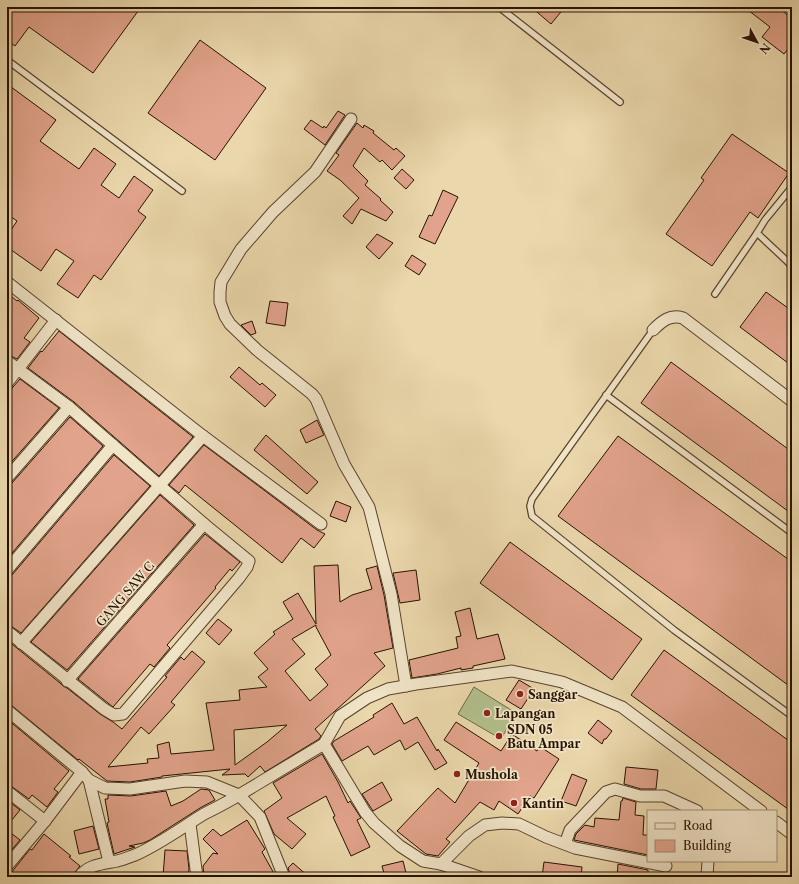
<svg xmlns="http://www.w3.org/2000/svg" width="799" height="884" viewBox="0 0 799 884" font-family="'Libre Caslon Text',serif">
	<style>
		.green { fill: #b2bf8c; stroke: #6c6846 }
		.building { fill: #e1a38b; stroke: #271101; fill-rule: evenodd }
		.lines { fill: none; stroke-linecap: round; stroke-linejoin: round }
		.lane-casing { stroke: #58422c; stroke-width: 8 }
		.street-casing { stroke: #58422c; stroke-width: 13 }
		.lane { stroke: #f1e5c8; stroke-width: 5.5 }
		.street { stroke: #f1e5c8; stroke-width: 11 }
		.poi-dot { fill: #8f2418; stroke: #f1e5c8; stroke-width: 1.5 }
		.labels { text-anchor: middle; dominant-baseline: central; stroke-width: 3.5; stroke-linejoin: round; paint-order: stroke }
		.street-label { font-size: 12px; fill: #271101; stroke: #f1e5c8 }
		.poi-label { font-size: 12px; font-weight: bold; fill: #271101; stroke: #f1e5c8; text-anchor: start }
	</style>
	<rect width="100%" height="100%" fill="#ead7ab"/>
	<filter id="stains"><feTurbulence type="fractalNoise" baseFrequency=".005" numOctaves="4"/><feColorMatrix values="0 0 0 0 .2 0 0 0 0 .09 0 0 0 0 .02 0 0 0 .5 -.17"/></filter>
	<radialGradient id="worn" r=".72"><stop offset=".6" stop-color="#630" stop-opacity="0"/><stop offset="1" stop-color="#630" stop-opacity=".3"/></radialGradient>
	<polygon class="green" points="474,687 516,713 501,739 458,714"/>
	<g class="building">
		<polygon points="7,7 141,7 93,73 29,27 15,46 7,40"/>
		<polygon points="531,7 565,7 551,24"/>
		<polygon points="744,7 778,7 792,19 792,44 784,54 762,37 770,27"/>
		<polygon points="200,40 266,88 215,160 148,113"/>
		<polygon points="7,84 56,120 40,141 44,144 79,169 94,148 116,164 101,185 119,198 134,176 153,190 138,211 146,217 101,280 94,275 78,298 57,284 74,261 56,249 41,271 7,247 7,236 17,221 7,214"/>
		<polygon points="338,111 345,115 325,145 304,129 311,120 323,128 324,126 326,128"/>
		<polygon points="357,123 363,128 364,125 374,131 373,133 394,150 396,148 405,156 392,170 382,160 380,162 364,148 353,166 368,181 365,185 381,199 380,200 393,212 386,221 361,209 352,224 343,216 359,198 340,180 327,171 339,155 336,153"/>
		<polygon points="732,134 789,173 758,218 750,212 712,266 666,234 704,180 701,178"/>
		<polygon points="402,169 414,180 406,189 394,178"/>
		<polygon points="443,190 458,197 435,244 419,237 429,215 432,216"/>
		<polygon points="377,234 393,243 379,259 366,247"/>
		<polygon points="412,255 426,264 419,275 405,266"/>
		<polygon points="766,292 792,311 792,366 740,327"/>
		<polygon points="7,293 17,301 18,300 39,318 24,338 30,342 17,359 7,354"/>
		<polygon points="270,301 288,303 285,326 266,323"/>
		<polygon points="252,321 256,333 251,335 241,325"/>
		<polygon points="59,331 193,437 159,476 74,402 28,368 41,351 42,352"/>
		<polygon points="671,362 792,452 792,514 641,403"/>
		<polygon points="239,367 260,385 262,383 276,395 265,407 230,377"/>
		<polygon points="20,379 59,408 7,467 7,394"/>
		<polygon points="70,417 103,446 7,559 7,485 12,483"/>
		<polygon points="317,420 324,435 306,443 300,430"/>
		<polygon points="266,435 318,482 307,494 254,450"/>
		<polygon points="618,436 792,562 792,688 558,516"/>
		<polygon points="204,445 317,530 325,534 314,548 301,538 282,563 185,485 179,493 169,485"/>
		<polygon points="114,455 150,486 21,633 11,626 7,624 7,577 12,575"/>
		<polygon points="160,495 194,525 67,670 31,642"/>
		<polygon points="336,501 351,507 346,522 330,516"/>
		<polygon points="205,534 240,562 232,571 230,569 215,587 216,588 167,645 170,648 154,667 150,664 113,707 78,679"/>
		<polygon points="510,542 642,639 612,680 480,583"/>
		<path d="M338,565L340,602L352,595L372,589L366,569L377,566L384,595L393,648L374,653L385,666L315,729L321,736L319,739L265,772L260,766L248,777L245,774L222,775L230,769L162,776V777L130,782L107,781L79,759L78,760L11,705L7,703V640L60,683L63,686L67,688L100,714L113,722L122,729L167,677L165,676L181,657L184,660L192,651L205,662L171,702L175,705L149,734L141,727L108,767L148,763L147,759L159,758L157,745L169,742L171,754L214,750L206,703L240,700L239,690L267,687L258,677L268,669L254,653L275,634L273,632L293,619L283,602L298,593L316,624L314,566ZM316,625V627L331,655L315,669L328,685L310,701L285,671L305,654L292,639ZM287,725L267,742L235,765L234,730Z"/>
		<polygon points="416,570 420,600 400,603 393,573"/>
		<polygon points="470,608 477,639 498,634 505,659 473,666 473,668 461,670 461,668 437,674 412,678 409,660 458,648 456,637 461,636 455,612"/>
		<polygon points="218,619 232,630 219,645 206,633"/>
		<polygon points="664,650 792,743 792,812 631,695"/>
		<polygon points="519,680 534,689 521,709 506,700"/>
		<polygon points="392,703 404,724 417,717 437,751 438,749 447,763 435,770 418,742 405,750 400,740 374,755 368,746 342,761 332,744 334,741 374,717 373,715"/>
		<polygon points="7,719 69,771 54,789 58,792 47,807 32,795 29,799 11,786 7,784"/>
		<polygon points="598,720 612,731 606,739 604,739 602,744 588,733"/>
		<polygon points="456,722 501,751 512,734 537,751 539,746 559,759 534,798 530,796 518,814 499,801 494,810 480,802 446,839 450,842 438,856 426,854 397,831 438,788 455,803 479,763 444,740"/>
		<polygon points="322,754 338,782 348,803 350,801 361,818 357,820 370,847 351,856 333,817 335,816 326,796 287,818 306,834 292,849 274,834 264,811 282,798 273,783"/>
		<polygon points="626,767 658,770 656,789 641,789 624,784"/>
		<polygon points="572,774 587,780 576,806 561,801"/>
		<polygon points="382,782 392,800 373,811 362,794"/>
		<polygon points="201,789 209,790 215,800 200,808 150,840 143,843 129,846 135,847 114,854 107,823 109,822 105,799 108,799 108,795 131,796 166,791 171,806 183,801"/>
		<polygon points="623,798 636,802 635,815 644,816 643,835 648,835 648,855 574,840 576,834 585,825 594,827 595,818 619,820 621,801 622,801"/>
		<polygon points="7,800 20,810 7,826"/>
		<polygon points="247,820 265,849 262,852 276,877 204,877 203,866 213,853 218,854 203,839 213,829 221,836"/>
		<polygon points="93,826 99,849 79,854 74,831"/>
		<polygon points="7,830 20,840 9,853 7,851"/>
		<polygon points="44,834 71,856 69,857 80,866 71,877 8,877 30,849 32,850"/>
		<polygon points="165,850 187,851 189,869 188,877 163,877"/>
		<polygon points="403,861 407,877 385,877 382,866"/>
		<polygon points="544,862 582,867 581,877 542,877"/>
		<polygon points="293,863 309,877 291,877 288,868"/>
		<polygon points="618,864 648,870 648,877 617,877"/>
	</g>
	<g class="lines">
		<defs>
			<g id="lane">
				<polyline points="499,7 620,102"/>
				<polyline points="7,60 182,191"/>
				<polyline points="792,257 788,262 792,267"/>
				<polyline points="788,262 757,233 765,220 792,187"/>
				<polyline points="715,294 757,233"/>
				<polyline points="653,330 532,499 530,506 532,516 674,630 792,716"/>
				<polyline points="606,395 792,533"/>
			</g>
			<g id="street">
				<polyline points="351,119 315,172 273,212 241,249 221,282 220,292 220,302 225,316 230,324 257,350 312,394 316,399 344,464 369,507 391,594 406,686"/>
				<polyline points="7,282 203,436 321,524"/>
				<path d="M653,330C662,321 670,314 683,318L792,401"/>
				<polyline points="7,361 69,407 204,524 249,561 247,567 239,578 123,714 114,715 104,709 7,631"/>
				<polyline points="7,383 56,320"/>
				<polyline points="7,478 69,407"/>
				<polyline points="7,570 113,445"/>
				<polyline points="21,643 203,436"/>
				<polyline points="67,681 204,524"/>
				<polyline points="7,710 82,772 89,780 105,788 130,789 185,781 207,782 239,795 324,744 340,716 367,698 388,689 416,684 512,671 562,682 622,707 761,811"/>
				<polyline points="324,744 365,812 374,823 400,846 423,861 441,864 469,836 485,825 502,823 519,824 546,837 575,848 666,866"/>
				<polyline points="89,780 109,862"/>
				<polyline points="7,791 45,821"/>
				<polyline points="776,822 792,834"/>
				<polyline points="190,824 197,877"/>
				<polyline points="565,844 570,830 606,792 615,789 640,796 664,796 697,811"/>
				<polyline points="441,864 479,877"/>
				<polyline points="7,866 45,821 82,772"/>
				<path d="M79,877C89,864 103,864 117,861C123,860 129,857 135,855C160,844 181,828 204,814C216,808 228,802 239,795L260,817L284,877"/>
				<polyline points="707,877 708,861"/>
			</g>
		</defs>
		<use href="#lane" class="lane-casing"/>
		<use href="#street" class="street-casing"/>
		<use href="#lane" class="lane"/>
		<use href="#street" class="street"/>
	</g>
	<g class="poi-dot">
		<circle cx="520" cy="694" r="4"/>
		<circle cx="487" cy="713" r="4"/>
		<circle cx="499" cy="736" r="4"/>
		<circle cx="457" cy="774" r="4"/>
		<circle cx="514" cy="803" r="4"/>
	</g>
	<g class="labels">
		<g class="street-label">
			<text transform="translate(125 594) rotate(-49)">GANG SAW C</text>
		</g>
		<g class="poi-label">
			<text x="528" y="694">Sanggar</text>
			<text x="495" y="713">Lapangan</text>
			<text x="507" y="729">SDN 05<tspan x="507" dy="14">Batu Ampar</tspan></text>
			<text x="465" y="774">Mushola</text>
			<text x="522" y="803">Kantin</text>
		</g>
	</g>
	<rect width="799" height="884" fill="none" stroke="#ead7ab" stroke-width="24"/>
	<rect x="8" y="8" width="783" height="868" fill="none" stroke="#271101" stroke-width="2"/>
	<rect x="12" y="12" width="775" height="860" fill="none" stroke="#271101"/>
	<rect x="647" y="810" width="130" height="52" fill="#f1e5c8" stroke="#a09078"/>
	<rect x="655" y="823" width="20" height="6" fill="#f1e5c8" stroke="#a09078"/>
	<text x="683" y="830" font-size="12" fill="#271101">Road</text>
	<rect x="655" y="840" width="20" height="12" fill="#e1a38b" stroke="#a09078"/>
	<text x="683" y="850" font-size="12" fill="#271101">Building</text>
	<g transform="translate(757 42) rotate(130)" stroke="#f1e5c8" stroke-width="3" paint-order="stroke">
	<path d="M0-3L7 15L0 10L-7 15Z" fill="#271101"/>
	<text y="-6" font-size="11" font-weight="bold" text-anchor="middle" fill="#271101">N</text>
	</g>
	<rect width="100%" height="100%" filter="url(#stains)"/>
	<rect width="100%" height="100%" fill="url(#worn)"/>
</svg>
